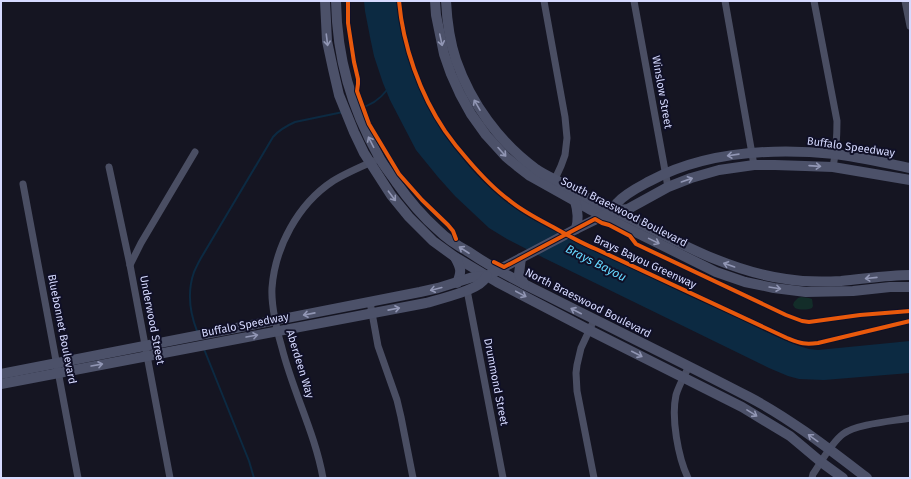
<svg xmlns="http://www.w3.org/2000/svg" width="911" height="479" viewBox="0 0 911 479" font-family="'Fira Sans',sans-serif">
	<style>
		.green { fill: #132d29 }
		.water { fill: #0c2a42 }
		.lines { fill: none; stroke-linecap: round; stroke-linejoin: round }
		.stream { stroke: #0c2a42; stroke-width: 2 }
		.minor { stroke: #4a4e63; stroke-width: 7 }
		.secondary { stroke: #4c5169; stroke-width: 10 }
		.cycleway-casing { stroke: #101027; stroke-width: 6 }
		.cycleway { stroke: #e8590c; stroke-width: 4 }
		.oneway { stroke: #9196b4 }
		.labels { text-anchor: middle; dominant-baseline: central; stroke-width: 4; stroke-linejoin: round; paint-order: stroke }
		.street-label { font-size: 11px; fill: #d6daff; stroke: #101027 }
		.water-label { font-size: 12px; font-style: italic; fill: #65d7fe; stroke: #101027 }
	</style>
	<rect width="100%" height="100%" fill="#151522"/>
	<path class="green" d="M801,297L809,298L812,299L813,306L812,308C807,310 800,310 795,308L793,305L794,302L798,298Z"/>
	<path class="water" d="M364,1H397C405,82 452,165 519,211C529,218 540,223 551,229C582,245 614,260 646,275C676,290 707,304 738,318C758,328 778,338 799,346L809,349L818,350L910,341V373L824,380L799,379L788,376L769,368L544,258L507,239L489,228L455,196L438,177L416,150L390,100L383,83L374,56L370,37L365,11Z"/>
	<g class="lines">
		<g class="stream">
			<path d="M359,108C370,106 380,99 387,90"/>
			<path d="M197,331C190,313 187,292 194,272C196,268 198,263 201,258L273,137C279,130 286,126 295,122L343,112"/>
			<polyline points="204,349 249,461 254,478"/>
		</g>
		<g class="minor">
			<polyline points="544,1 565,117 567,138 565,155 561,166 555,179"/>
			<polyline points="634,1 668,187"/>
			<polyline points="725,1 754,165"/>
			<path d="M814,1L837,121C837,137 836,152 833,167"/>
			<polyline points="905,1 910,26"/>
			<polyline points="109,167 130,265 170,478"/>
			<polyline points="23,184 78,478"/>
			<polyline points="130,265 141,243 195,152"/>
			<polyline points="467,290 503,478"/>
			<polyline points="370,302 378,346 397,400 401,417 413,478"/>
			<path d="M323,478C315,433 293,392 282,348C277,332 271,305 272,288C275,247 298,204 333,181C346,173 360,167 374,161"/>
			<polyline points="594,478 577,391 576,373 577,365 581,348 594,320"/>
			<path d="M688,478C678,457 671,418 676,395C679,385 685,375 689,366"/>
			<path d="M812,478L813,474C822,461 831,443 843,434C856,424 894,421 910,418"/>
		</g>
		<g class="secondary">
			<polyline points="325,1 327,41 333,69 339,95 354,132 364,153 391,195 409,217 433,241 455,257 497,282 589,330 742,407 790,436 821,462 843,478"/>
			<path d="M336,1C337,58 351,107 379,157C383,165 390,173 396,182C408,199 422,216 438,230C447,239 458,246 469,252C494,269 521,283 548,296C615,330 682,362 749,397C791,419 829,449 867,478"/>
			<polyline points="435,1 436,15 444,54 451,74 460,94 471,114 486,135 506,157 517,166 530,176 589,209 716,272 745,282 774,288 806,292 853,291 890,287 910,287"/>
			<path d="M446,1C447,21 450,42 456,60C471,103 499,142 536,169C541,173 548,176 554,179C569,187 584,196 599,204C612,210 625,216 637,222C685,246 733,272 786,279C804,282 823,282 841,281C864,279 887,275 910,275"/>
			<path d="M575,201C578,211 579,219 576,229"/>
			<path d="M613,211C614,208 615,205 617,203C626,193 639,187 650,181C706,151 773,148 835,154C860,157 885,163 910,168"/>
			<path d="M455,257C461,268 462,271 457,283"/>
			<polyline points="521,258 519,274 524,284"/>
			<polyline points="1,374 420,292 438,288 473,277 487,276 576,229 613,211 628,209 668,187 691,178 719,170 754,165 775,165 805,166 833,167 910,180"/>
			<path d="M1,384L426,303C440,299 474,291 483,281C485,279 486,277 487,276"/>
		</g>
		<defs>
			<g id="cycleway">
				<polyline points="348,1 348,23 354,62 358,79 358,84 357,91 369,124 399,174 422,200 448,225 453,231 456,239"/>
				<path d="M399,1C403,46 420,94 445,131C452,141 460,151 468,160C480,174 494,189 509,200C522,211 538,219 553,227C567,235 581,243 596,249L787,338C800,343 804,345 818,343L910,321"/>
				<polyline points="494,262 504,267 595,219 602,223 609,225 630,236 636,244 786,315 802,321 809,322 860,315 910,311"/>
			</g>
		</defs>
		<use href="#cycleway" class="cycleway-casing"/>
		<use href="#cycleway" class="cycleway"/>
	</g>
	<defs><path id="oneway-shaft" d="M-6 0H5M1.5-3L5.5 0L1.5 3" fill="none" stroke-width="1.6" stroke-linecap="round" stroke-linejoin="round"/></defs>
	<g class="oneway">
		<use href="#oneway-shaft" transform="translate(327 40) rotate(83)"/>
		<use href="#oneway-shaft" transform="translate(441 40) rotate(78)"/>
		<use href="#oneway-shaft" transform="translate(477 105) rotate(-120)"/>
		<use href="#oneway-shaft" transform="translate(371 142) rotate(-117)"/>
		<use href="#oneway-shaft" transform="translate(502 152) rotate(48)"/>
		<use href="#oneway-shaft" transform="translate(733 155) rotate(172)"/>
		<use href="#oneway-shaft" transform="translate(815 166) rotate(4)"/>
		<use href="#oneway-shaft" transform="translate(687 180) rotate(-19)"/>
		<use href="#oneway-shaft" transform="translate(392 196) rotate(53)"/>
		<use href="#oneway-shaft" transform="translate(654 241) rotate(26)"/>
		<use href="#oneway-shaft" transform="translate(464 250) rotate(-147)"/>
		<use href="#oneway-shaft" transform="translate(729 265) rotate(-161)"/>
		<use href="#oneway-shaft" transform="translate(871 278) rotate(174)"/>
		<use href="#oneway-shaft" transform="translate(775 288) rotate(9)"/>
		<use href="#oneway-shaft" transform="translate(436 289) rotate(166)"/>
		<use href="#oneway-shaft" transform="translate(521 294) rotate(28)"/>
		<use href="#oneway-shaft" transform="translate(394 309) rotate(-11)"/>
		<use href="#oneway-shaft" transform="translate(576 311) rotate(-153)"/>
		<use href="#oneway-shaft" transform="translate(309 314) rotate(169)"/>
		<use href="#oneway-shaft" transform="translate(252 336) rotate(-10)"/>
		<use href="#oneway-shaft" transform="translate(637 354) rotate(27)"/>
		<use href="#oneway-shaft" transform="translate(97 365) rotate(-10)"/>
		<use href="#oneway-shaft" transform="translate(752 413) rotate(32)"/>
		<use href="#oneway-shaft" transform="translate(813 438) rotate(-144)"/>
	</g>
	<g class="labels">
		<g class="street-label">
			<text transform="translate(662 92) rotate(80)">Winslow Street</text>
			<text transform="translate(851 147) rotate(8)">Buffalo Speedway</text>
			<text transform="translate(624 212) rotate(27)">South Braeswood Boulevard</text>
			<text transform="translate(645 262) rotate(25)">Brays Bayou Greenway</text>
			<text transform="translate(588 303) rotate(27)">North Braeswood Boulevard</text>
			<text transform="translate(152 320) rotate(79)">Underwood Street</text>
			<text transform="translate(245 325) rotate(-11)">Buffalo Speedway</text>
			<text transform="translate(62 329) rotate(79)">Bluebonnet Boulevard</text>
			<text transform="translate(300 364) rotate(73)">Aberdeen Way</text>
			<text transform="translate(496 382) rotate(79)">Drummond Street</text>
		</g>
		<g class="water-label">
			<text transform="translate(596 263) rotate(27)">Brays Bayou</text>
		</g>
	</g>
	<rect width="911" height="479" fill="none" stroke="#d6daff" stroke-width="4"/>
</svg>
